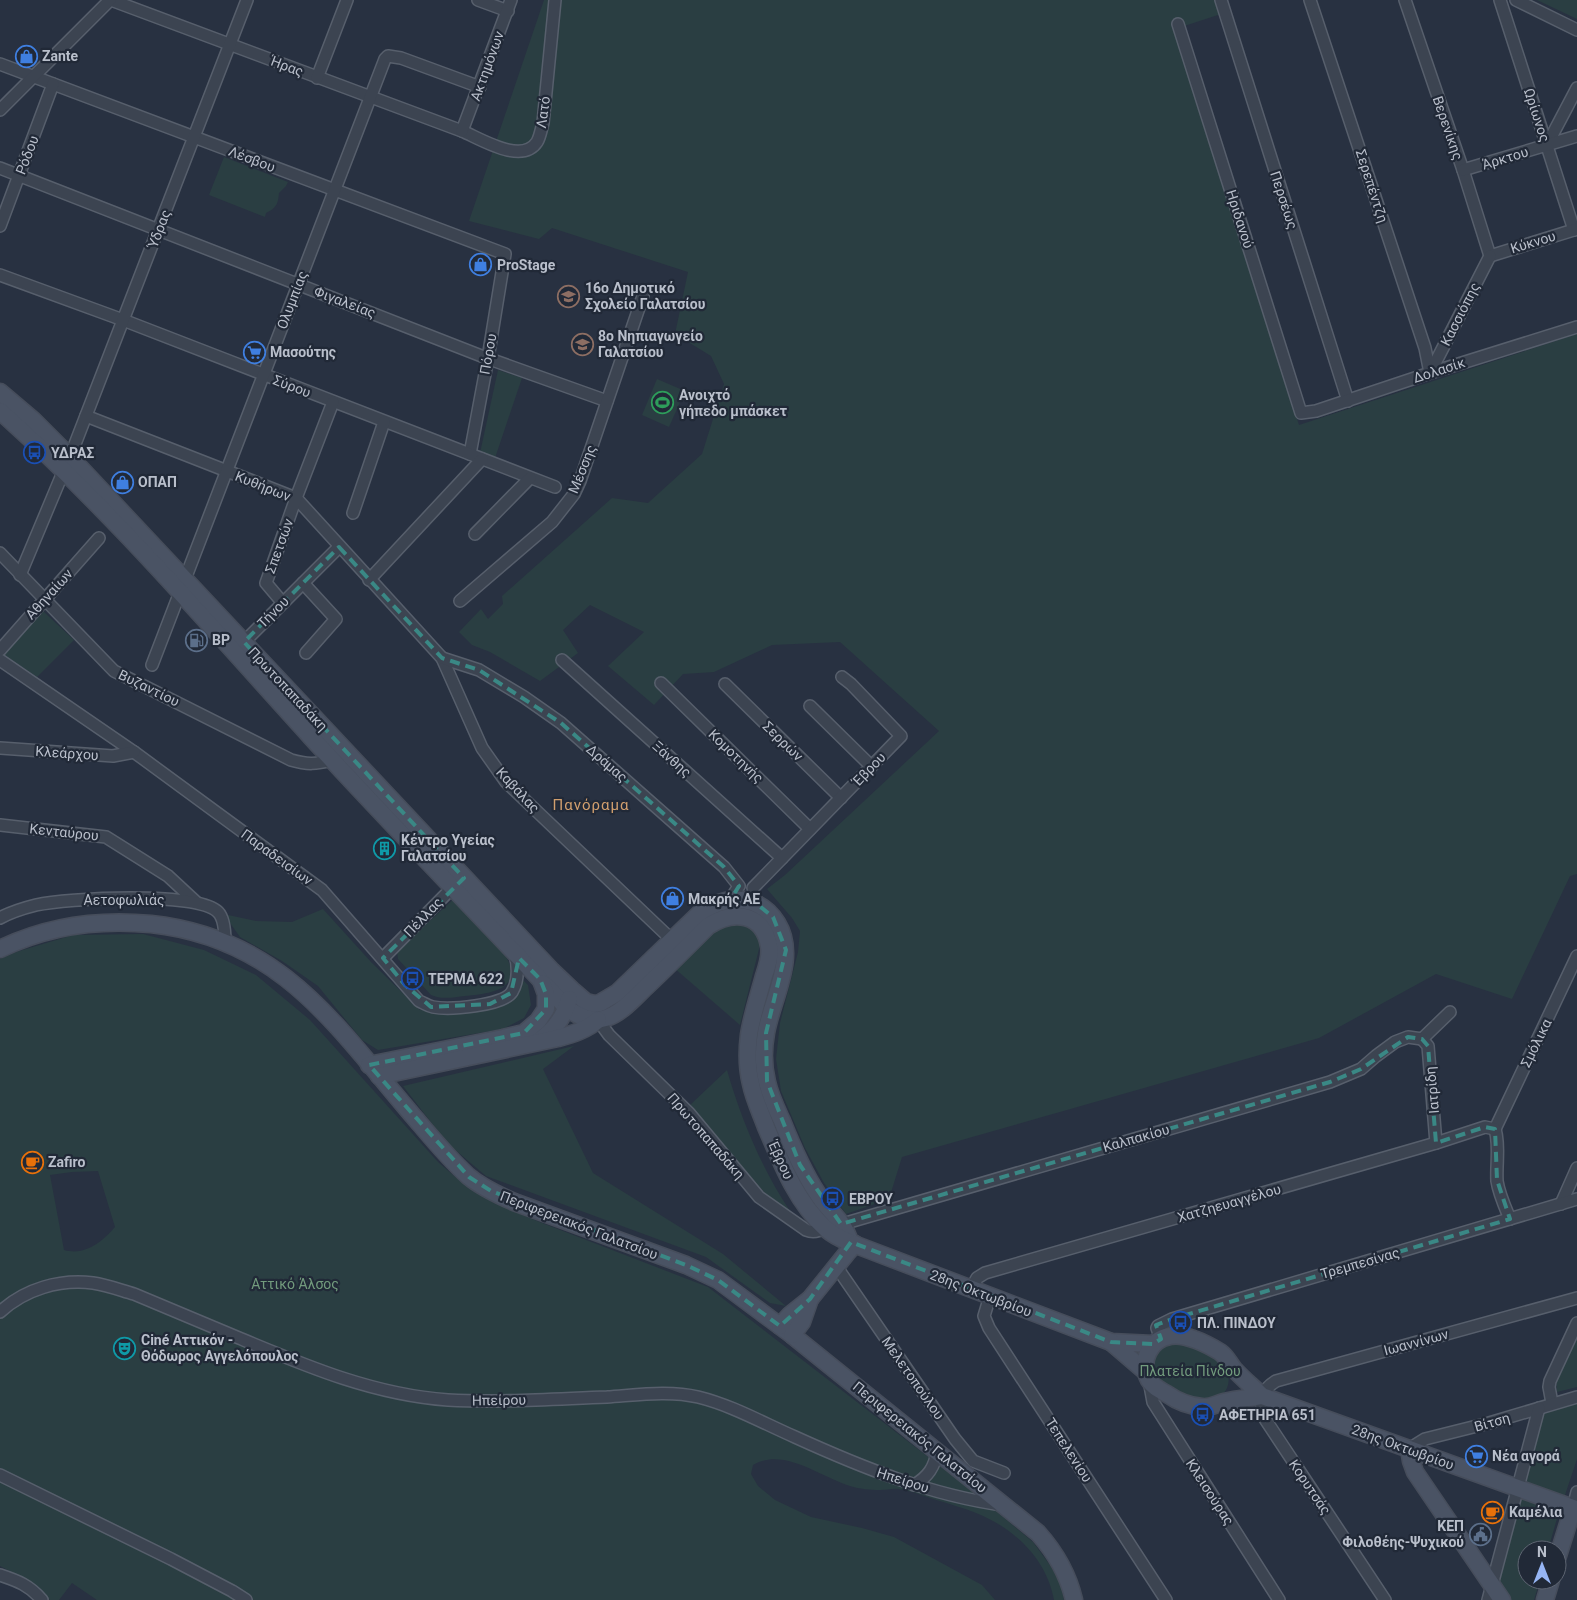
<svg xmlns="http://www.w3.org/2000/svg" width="1577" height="1600" viewBox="0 0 1577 1600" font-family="Roboto,sans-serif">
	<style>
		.green { fill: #2a3e42; fill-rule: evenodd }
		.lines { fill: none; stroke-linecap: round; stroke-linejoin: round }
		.street-casing { stroke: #575f6c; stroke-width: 14 }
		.secondary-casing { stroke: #464d5b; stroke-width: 19 }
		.street { stroke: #3c4451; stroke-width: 11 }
		.secondary { stroke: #4a5364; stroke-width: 16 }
		.marked { fill: none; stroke: #3a8885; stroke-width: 4; stroke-dasharray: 10 6; stroke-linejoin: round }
		.labels { text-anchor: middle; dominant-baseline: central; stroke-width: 4.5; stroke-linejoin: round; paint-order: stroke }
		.poi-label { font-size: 14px; font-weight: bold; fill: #b9bfcb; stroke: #212937; text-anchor: start }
		.street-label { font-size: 14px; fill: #b9bfcb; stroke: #212937 }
		.park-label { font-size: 14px; fill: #729b7d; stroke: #212937 }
		.neighbourhood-label { font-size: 15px; letter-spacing: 1px; fill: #d19f6e; stroke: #212937 }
	</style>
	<rect width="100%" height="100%" fill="#283141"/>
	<g class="green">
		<polygon points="544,0 1219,0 1224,13 1175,29 1299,425 1577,334 1577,874 1570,876 1512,999 1436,974 1319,1038 902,1157 889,1199 846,1214 824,1183 805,1148 781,1091 776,1059 780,1023 798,952 800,931 792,918 767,889 785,875 939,731 840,642 772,645 714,672 683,674 654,705 608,666 644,632 590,605 563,630 578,653 540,681 490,652 472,645 459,632 481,609 488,619 503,604 502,596 612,498 648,503 702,454 724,384 711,356 675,334 688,272 552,228 539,239 469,221"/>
		<polygon points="1537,0 1577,0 1577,19 1575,18"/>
		<path d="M224,157L288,182L286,186L279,193C278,203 277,208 266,213L265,217L209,195Z"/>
		<polygon points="498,370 522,378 495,458 480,453"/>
		<polygon points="657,379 685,391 669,427 642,415"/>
		<polygon points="43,611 74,640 37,677 3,654"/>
		<path d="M457,896L505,955C526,989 490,994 465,996C456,997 446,999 437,997L431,995L398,959L397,951Z"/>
		<polygon points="323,909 371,962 420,1010 454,1011 497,1006 522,979 528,985 531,1005 524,1018 503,1029 378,1050 362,1040 318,986 282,961 240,937 230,923 219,913 256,921 292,922"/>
		<path d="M734,922C751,927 756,927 760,945L740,1025L673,967L711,930Z"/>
		<path d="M143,934L204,950L256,975L310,1020L438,1162L467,1187L492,1202L537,1221L708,1287L971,1490L1033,1542L1052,1568L1061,1586L1064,1600H1054C1047,1559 1014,1528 976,1513C964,1508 952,1505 940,1501C926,1497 913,1491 899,1489C893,1488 887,1490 880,1490C871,1490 859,1489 850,1486C820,1477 784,1447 753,1465L751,1474L758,1486L775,1500L811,1517L862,1528L894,1537L982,1585L995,1600H97L72,1583L59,1600H50L27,1580L0,1566V959L16,952L73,935ZM98,1171L115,1227C102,1242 85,1256 64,1250L50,1175L72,1172Z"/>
		<polygon points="574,1046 543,1069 593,1173 723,1254 786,1306 770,1303 706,1257 486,1176 447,1143 403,1086"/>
		<path d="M727,1070C741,1119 762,1169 790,1211L770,1199L689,1106Z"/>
		<path d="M1577,1330V1387L1557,1392C1554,1371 1569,1349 1577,1330Z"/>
		<path d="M1172,1340C1182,1343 1213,1351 1219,1357C1233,1370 1233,1395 1212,1400C1207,1402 1183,1398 1178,1396C1169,1392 1160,1383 1153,1377L1152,1354Z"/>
		<polygon points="1577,1400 1577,1459 1564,1498 1523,1483 1543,1411"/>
		<polygon points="1521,1494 1560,1508 1548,1550 1527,1550 1527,1580 1540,1580 1534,1600 1508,1600 1496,1584"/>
	</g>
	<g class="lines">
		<defs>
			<g id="street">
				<path d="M111,0L462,131C481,139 522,165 537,142C540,137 541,130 543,123L555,0"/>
				<polyline points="478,0 508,11"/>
				<polyline points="1221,0 1348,401"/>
				<polyline points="1310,0 1425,348 1430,373"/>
				<polyline points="1405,0 1463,170 1490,256"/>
				<polyline points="1500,0 1574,230"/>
				<polyline points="1516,0 1577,30"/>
				<polyline points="1178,24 1301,413 1316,411 1430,373 1577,327"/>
				<polyline points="0,64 505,254 488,358 470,454"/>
				<polyline points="317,78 347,0"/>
				<polyline points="0,110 110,0"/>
				<polyline points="462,131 511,0"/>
				<polyline points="1547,145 1577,88"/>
				<polyline points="0,168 484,357 607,401"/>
				<polyline points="1463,170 1577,136"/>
				<polyline points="0,226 53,84"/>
				<polyline points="1490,256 1577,229"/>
				<polyline points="0,275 123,320 555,487"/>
				<polyline points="1430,373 1490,256"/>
				<polyline points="86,416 296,498 442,658 482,748 506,782 672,940"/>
				<polyline points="70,457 247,0"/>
				<polyline points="353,513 384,422"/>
				<polyline points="475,534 530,478"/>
				<path d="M0,553L114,671L291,760C308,765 316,764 333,760"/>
				<polyline points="20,575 64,470"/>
				<polyline points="369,580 482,459"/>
				<polyline points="303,583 336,619 306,653"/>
				<polyline points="460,601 552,522 574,494 580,481 643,296"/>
				<polyline points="282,602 266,583 296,498 333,402"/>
				<polyline points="244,642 339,547"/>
				<polyline points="0,650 99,538"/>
				<polyline points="442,658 479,670 524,697 561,723 724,867 739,886 730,900"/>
				<path d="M0,660L134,752L322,890L419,1001C424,1003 428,1006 433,1007C449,1010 503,1006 512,992C519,980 518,966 515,954"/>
				<polyline points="562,660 782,858"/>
				<polyline points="152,665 385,59 388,56 401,58 480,87"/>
				<polyline points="661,683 810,829"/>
				<polyline points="725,684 841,798"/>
				<polyline points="810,706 871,766"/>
				<polyline points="0,748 113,756 134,752"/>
				<polyline points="0,825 106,837 168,876 196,902"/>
				<polyline points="753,888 901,736 851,684 842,677"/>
				<path d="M0,918C11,912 24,908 36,905C67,898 197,891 218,912C224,918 225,933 225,942"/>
				<polyline points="383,958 457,883"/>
				<path d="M598,1020L609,1035L689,1113L759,1197L806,1230C813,1233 818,1232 824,1227"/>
				<polyline points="1422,1039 1428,1046 1436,1143"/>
				<polyline points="1422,1039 1450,1012"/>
				<polyline points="1495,1129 1577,956"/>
				<path d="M1495,1129C1500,1146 1496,1163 1497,1181C1499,1194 1505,1207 1510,1219"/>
				<polyline points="1561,1204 1577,1168"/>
				<polyline points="843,1226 846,1223 1330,1082 1361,1069 1376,1056 1395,1042 1408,1037 1422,1039"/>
				<polyline points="836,1266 955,1439 973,1461 1004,1473"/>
				<polyline points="971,1289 977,1278 985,1273 1436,1143 1485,1127 1495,1129"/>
				<polyline points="990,1296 984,1316 989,1328 1166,1600"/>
				<path d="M0,1312C25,1289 59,1279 93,1283C107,1285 120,1290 134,1294C169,1309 204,1323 239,1338C306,1366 374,1395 448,1400C501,1403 554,1399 607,1397C637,1395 669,1390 698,1397C731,1405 763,1423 795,1437C861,1467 930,1495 1002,1505"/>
				<polyline points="1161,1339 1157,1328 1158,1326 1172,1319 1577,1199"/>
				<polyline points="1149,1380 1153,1402 1279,1600"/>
				<polyline points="1552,1403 1549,1387 1550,1381 1577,1323"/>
				<polyline points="1409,1449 1425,1439 1489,1423 1577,1397"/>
				<polyline points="0,1475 171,1559 232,1591 246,1600"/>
				<path d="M914,1485C928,1477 935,1467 937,1451"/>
				<polyline points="1577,1492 1573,1508 1577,1509"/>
				<path d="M0,1575C18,1581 29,1585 42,1600"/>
				<path d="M1385,1600L1263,1416C1260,1400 1261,1390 1276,1381L1577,1298"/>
				<polyline points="1488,1600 1539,1408"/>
			</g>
			<g id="secondary">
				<path d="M0,392L33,420L70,457C231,628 390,800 552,971L572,990L586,1002L594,1004L600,1003L617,993L701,912C717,902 733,896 752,902C763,906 771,913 777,923C798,957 772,998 766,1033C763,1049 763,1066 767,1082C770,1096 776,1108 782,1121C792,1146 802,1170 817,1193C824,1205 835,1214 843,1226C846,1231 848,1237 851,1243"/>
				<path d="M0,411C112,511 210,626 311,737C395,829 482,917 567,1008C578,1016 591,1023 606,1018C622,1013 635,997 648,985C668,966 688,946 708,926C733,910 763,912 769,946C771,956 767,967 764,976C759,995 752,1015 749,1035C747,1051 747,1068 751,1084C754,1099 761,1113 766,1127C781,1162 796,1201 825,1228C833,1235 841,1239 851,1243L1111,1342L1153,1344"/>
				<path d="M0,949C47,926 99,919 151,924C281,938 336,1026 414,1117C431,1137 448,1158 468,1176C481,1187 498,1195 514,1202L686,1265L718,1280L792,1335L1038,1533C1055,1552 1068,1574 1074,1600"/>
				<path d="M538,1041C554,1031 564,1018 569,999"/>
				<polyline points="369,1065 503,1038 524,1033 538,1021 546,1009 546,994 542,983"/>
				<path d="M379,1076L558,1038C573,1034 586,1030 598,1020"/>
				<polyline points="780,1326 790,1315 810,1299 847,1253 855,1244"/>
				<polyline points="792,1335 802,1322 810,1299"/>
				<polyline points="1111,1342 1146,1372"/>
				<path d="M1262,1396C1249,1398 1236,1399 1224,1402C1216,1404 1210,1408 1202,1407C1190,1406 1177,1401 1167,1394C1160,1390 1153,1387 1149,1380C1139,1362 1150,1339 1170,1336C1185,1333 1207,1344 1220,1352C1227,1357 1229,1363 1234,1369C1243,1379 1253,1387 1262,1396L1573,1508L1557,1559"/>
				<polyline points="1409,1449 1411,1461 1415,1472 1502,1600"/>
				<polyline points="1545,1600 1551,1580"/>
			</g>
		</defs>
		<use href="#street" class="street-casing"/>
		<use href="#secondary" class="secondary-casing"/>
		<use href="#street" class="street"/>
		<use href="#secondary" class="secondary"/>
	</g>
	<path class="marked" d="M339,547L442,658L479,670L561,723L724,867L739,886L731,899L757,904L773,917L786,950L766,1033L767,1081L800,1165L841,1224L1330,1082L1361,1069L1408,1037L1422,1039L1428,1046L1436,1143L1485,1127L1495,1129L1497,1180L1510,1219L1172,1319L1156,1325L1161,1339L1153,1344L1111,1342L851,1242L810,1299L780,1326L718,1280L686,1265L491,1191L469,1177L369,1065L524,1033L546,1009V994L540,979L519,958L511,993L490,1004L431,1007L405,985L383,958L464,878L244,642Z"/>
	<defs>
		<symbol id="shop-ring" viewBox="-11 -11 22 22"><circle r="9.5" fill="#212937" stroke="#3f7fe0" stroke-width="1.5"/><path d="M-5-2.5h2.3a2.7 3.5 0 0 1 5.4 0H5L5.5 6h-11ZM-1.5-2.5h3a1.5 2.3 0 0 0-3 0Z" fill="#3f7fe0"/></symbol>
		<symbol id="school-ring" viewBox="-11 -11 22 22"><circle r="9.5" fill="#212937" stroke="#8d6e63" stroke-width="1.5"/><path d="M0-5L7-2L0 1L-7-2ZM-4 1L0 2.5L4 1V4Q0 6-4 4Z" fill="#8d6e63"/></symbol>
		<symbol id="supermarket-ring" viewBox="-11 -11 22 22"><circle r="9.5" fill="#212937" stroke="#3f7fe0" stroke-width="1.5"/><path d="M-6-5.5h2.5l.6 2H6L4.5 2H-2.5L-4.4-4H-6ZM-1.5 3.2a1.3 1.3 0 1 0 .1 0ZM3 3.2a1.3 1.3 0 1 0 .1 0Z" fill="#3f7fe0"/></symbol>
		<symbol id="stadium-ring" viewBox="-11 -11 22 22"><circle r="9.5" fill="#212937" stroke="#2e9e5b" stroke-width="1.5"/><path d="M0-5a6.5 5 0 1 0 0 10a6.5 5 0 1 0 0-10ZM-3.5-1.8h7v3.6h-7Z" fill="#2e9e5b"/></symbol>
		<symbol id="bus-ring" viewBox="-11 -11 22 22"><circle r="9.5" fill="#212937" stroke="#1a4fb4" stroke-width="1.5"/><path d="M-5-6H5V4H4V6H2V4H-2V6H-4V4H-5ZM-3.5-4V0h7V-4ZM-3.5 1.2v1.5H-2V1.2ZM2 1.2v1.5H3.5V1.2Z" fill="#1a4fb4"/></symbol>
		<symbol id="fuel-ring" viewBox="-11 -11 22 22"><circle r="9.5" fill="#212937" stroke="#5c6f8a" stroke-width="1.5"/><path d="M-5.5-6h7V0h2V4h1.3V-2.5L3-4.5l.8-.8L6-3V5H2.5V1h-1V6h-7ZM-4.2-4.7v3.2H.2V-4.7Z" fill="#5c6f8a"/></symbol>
		<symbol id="building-ring" viewBox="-11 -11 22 22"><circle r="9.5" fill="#212937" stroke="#0f9aa8" stroke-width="1.5"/><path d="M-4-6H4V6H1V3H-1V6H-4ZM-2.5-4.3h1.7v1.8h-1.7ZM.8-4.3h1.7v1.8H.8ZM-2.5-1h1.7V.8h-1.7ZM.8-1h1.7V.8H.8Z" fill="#0f9aa8"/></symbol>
		<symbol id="cafe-ring" viewBox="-11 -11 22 22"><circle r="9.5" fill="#212937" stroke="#e8710a" stroke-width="1.5"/><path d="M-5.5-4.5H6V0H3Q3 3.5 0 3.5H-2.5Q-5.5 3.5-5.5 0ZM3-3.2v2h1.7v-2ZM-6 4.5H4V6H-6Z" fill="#e8710a"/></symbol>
		<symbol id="theatre-ring" viewBox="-11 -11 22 22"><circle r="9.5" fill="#212937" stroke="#0f9aa8" stroke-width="1.5"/><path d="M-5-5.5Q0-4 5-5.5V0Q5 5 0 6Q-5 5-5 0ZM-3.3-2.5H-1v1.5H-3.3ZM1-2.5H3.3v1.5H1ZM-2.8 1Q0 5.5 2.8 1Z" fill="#0f9aa8"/></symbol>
		<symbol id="civic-ring" viewBox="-11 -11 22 22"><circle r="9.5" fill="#212937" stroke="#5c6f8a" stroke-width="1.5"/><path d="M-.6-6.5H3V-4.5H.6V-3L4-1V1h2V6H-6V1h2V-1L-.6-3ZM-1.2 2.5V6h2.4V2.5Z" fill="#5c6f8a"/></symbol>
	</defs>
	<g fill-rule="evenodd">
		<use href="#shop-ring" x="14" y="44" width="25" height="25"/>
		<use href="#shop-ring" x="468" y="252" width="25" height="25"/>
		<use href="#school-ring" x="556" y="284" width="25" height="25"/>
		<use href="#school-ring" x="570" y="332" width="25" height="25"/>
		<use href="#supermarket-ring" x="242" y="340" width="25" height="25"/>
		<use href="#stadium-ring" x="650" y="390" width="25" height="25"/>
		<use href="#bus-ring" x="22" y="440" width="25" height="25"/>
		<use href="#shop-ring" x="110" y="470" width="25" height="25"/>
		<use href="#fuel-ring" x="184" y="628" width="25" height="25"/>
		<use href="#building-ring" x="372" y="836" width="25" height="25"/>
		<use href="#shop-ring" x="660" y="886" width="25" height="25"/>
		<use href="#bus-ring" x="400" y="966" width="25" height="25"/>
		<use href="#cafe-ring" x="20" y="1150" width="25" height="25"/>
		<use href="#bus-ring" x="820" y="1186" width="25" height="25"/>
		<use href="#bus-ring" x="1168" y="1310" width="25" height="25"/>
		<use href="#theatre-ring" x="112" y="1336" width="25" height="25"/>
		<use href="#bus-ring" x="1190" y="1402" width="25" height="25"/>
		<use href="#supermarket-ring" x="1464" y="1444" width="25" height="25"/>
		<use href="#cafe-ring" x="1480" y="1500" width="25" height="25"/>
		<use href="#civic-ring" x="1468" y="1522" width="25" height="25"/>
	</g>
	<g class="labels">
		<g class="poi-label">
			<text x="42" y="56">Zante</text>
			<text x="497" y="265">ProStage</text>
			<text x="585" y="288">16ο Δημοτικό<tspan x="585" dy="16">Σχολείο Γαλατσίου</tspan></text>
			<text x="598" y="336">8ο Νηπιαγωγείο<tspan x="598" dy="16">Γαλατσίου</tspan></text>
			<text x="270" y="352">Μασούτης</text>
			<text x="679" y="395">Ανοιχτό<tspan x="679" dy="16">γήπεδο μπάσκετ</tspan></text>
			<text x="51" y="453">ΥΔΡΑΣ</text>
			<text x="138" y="482">ΟΠΑΠ</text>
			<text x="212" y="640">BP</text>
			<text x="401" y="840">Κέντρο Υγείας<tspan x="401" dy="16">Γαλατσίου</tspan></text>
			<text x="688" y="899">Μακρής ΑΕ</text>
			<text x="428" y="979">ΤΕΡΜΑ 622</text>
			<text x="48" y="1162">Zafiro</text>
			<text x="849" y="1199">ΕΒΡΟΥ</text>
			<text x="1197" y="1323">ΠΛ. ΠΙΝΔΟΥ</text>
			<text x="141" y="1340">Ciné Αττικόν -<tspan x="141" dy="16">Θόδωρος Αγγελόπουλος</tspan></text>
			<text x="1219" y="1415">ΑΦΕΤΗΡΙΑ 651</text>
			<text x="1492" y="1456">Νέα αγορά</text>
			<text x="1509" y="1512">Καμέλια</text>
			<text x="1464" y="1526" text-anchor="end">ΚΕΠ<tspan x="1464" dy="16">Φιλοθέης-Ψυχικού</tspan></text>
		</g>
		<g class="street-label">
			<text transform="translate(287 66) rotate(21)">Ήρας</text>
			<text transform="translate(487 66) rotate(-70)">Ακτημόνων</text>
			<text transform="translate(543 112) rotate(-82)">Λατό</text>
			<text transform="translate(1537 115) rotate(72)">Ωρίωνος</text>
			<text transform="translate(1448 128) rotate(71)">Βερενίκης</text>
			<text transform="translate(27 155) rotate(-69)">Ρόδου</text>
			<text transform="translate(1505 158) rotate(-17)">Άρκτου</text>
			<text transform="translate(252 159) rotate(21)">Λέσβου</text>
			<text transform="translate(1372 186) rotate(72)">Σερεπέντζη</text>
			<text transform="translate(1284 200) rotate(72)">Περσέως</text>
			<text transform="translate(1240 219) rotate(72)">Ηριδανού</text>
			<text transform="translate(159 229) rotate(-69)">Ύδρας</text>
			<text transform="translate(1533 242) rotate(-17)">Κύκνου</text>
			<text transform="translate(292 300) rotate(-69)">Ολυμπίας</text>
			<text transform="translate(345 302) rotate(21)">Φιγαλείας</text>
			<text transform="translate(1460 314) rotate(-63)">Κασσιόπης</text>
			<text transform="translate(488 354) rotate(-80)">Πόρου</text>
			<text transform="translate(1439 370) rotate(-18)">Δολασίκ</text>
			<text transform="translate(292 386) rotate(21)">Σύρου</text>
			<text transform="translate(582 469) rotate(-68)">Μέσσης</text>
			<text transform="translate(263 486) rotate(22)">Κυθήρων</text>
			<text transform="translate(279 546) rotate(-70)">Σπετσών</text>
			<text transform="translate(49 594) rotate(-48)">Αθηναίων</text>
			<text transform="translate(273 612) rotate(-45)">Τήνου</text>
			<text transform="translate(149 688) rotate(26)">Βυζαντίου</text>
			<text transform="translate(288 689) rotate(47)">Πρωτοπαπαδάκη</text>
			<text transform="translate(783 741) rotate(44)">Σερρών</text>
			<text transform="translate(67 753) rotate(4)">Κλεάρχου</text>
			<text transform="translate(736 756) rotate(44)">Κομοτηνής</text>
			<text transform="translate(672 759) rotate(42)">Ξάνθης</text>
			<text transform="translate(607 763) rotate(41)">Δράμας</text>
			<text transform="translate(869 769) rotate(-46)">Έβρου</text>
			<text transform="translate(518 790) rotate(47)">Καβάλας</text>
			<text transform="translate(64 832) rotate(6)">Κενταύρου</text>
			<text transform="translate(277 857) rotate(36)">Παραδεισίων</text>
			<text x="124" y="900">Αετοφωλιάς</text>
			<text transform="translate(423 917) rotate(-46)">Πέλλας</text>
			<text transform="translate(1536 1043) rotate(-64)">Σμόλικα</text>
			<text transform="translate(1432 1090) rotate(-95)">Ιατρίδη</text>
			<text transform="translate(706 1136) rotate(49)">Πρωτοπαπαδάκη</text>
			<text transform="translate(1136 1138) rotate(-16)">Καλπακίου</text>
			<text transform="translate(781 1160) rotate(65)">Έβρου</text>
			<text transform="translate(1229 1203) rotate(-16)">Χατζηευαγγέλου</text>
			<text transform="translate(579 1225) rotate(21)">Περιφερειακός Γαλατσίου</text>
			<text transform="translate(1360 1263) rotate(-16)">Τρεμπεσίνας</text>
			<text transform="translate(981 1293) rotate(21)">28ης Οκτωβρίου</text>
			<text transform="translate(1416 1342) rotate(-15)">Ιωαννίνων</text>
			<text transform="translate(913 1378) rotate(55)">Μελετοπούλου</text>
			<text transform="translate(499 1400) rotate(-1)">Ηπείρου</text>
			<text transform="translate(1492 1422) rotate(-16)">Βίτση</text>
			<text transform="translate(920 1437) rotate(39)">Περιφερειακός Γαλατσίου</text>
			<text transform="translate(1403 1447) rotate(20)">28ης Οκτωβρίου</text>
			<text transform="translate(1069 1450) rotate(57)">Τεπελενίου</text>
			<text transform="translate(903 1480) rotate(18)">Ηπείρου</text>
			<text transform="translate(1310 1487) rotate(56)">Κορυτσάς</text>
			<text transform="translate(1210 1492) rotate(57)">Κλεισούρας</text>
		</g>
		<g class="park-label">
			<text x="295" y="1284">Αττικό Άλσος</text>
			<text x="1190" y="1371">Πλατεία Πίνδου</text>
		</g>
		<g class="neighbourhood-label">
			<text x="591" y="805">Πανόραμα</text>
		</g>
	</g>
	<g transform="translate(1542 1565)"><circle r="24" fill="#212937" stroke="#5e6572"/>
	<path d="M0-4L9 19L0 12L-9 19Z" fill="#96b5f4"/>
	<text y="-8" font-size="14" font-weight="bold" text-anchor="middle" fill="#b9bfcb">N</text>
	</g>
</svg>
